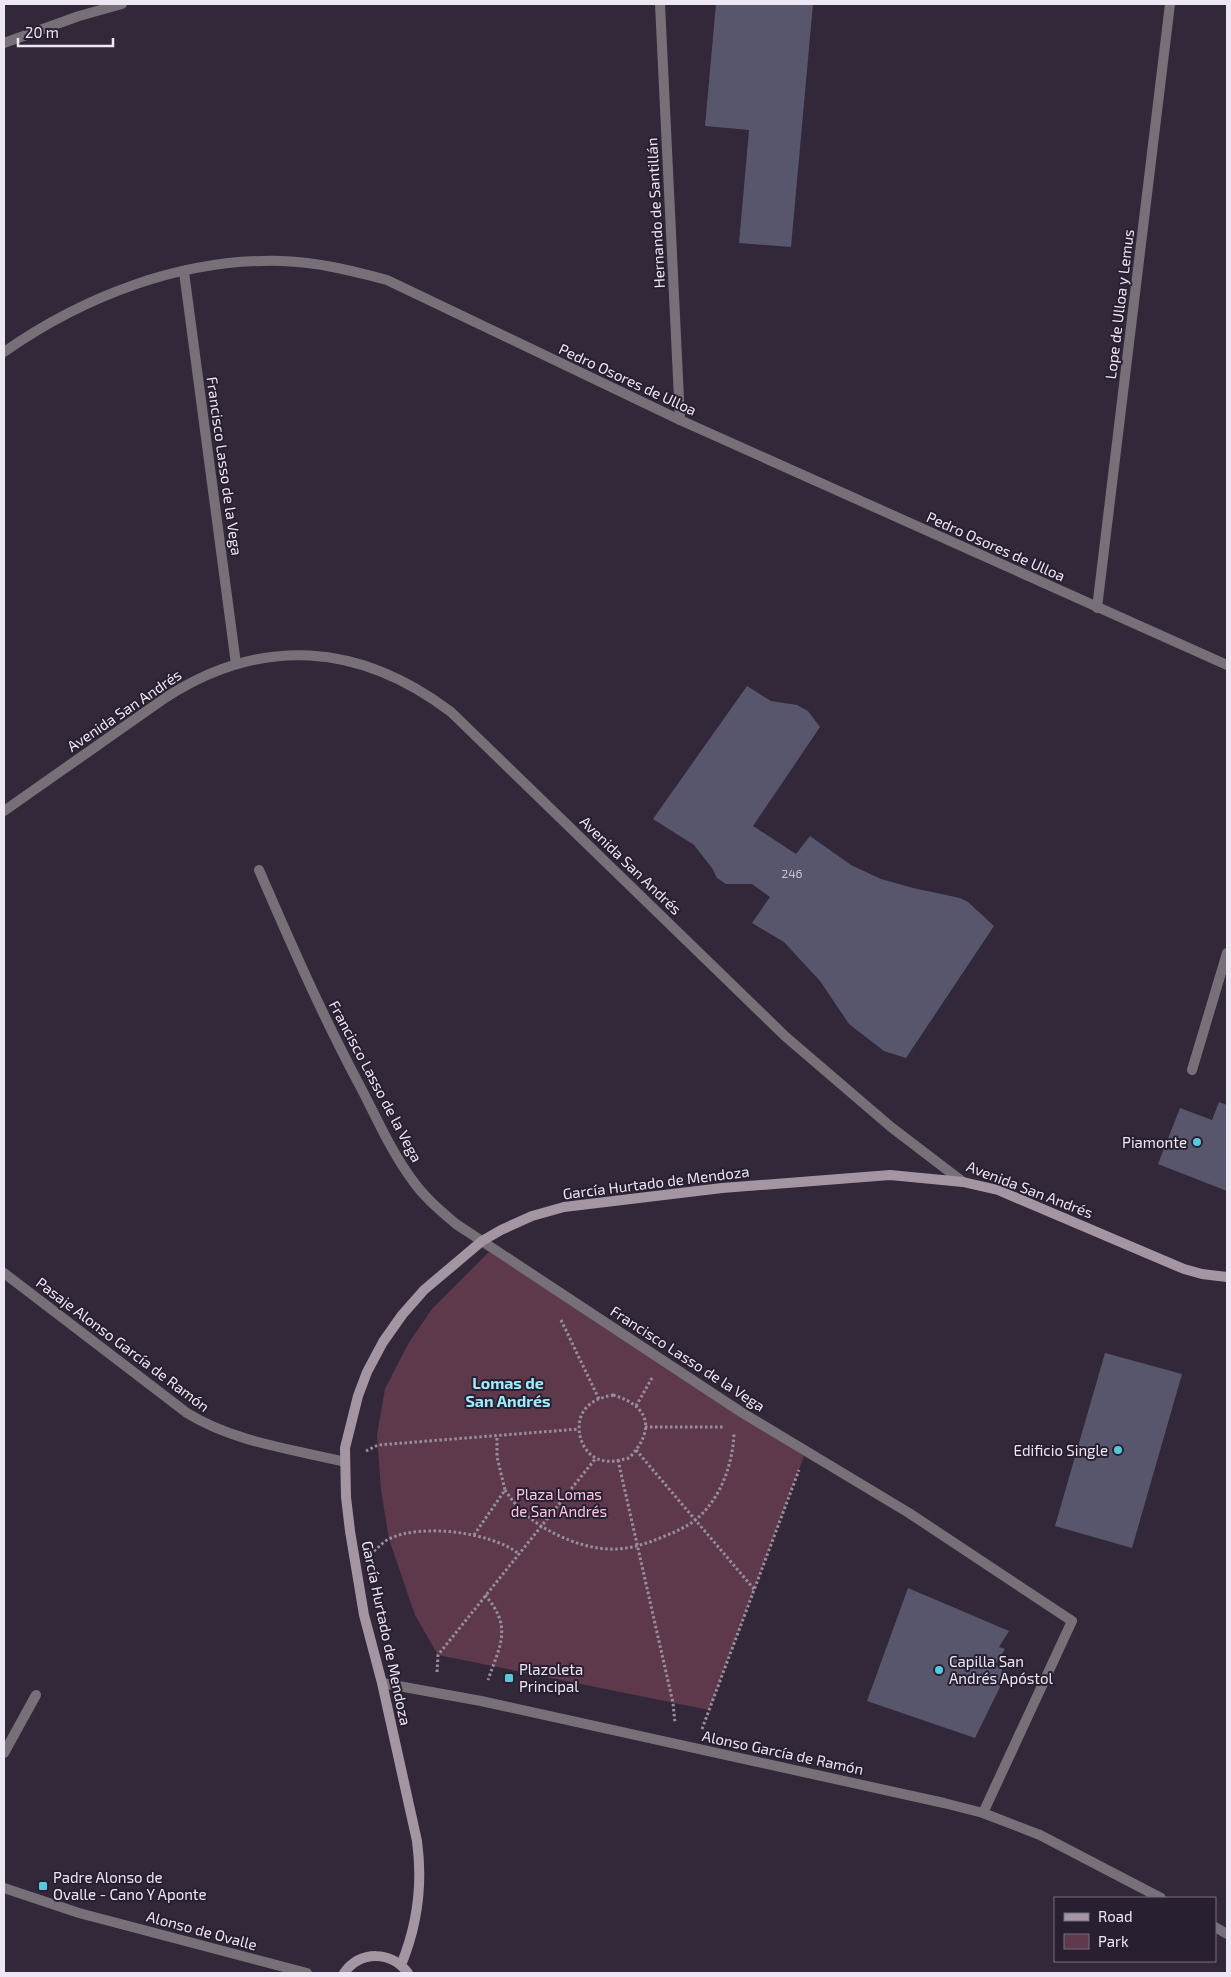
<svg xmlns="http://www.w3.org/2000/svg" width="1231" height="1977" viewBox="0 0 1231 1977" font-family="'Exo 2',sans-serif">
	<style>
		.green { fill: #5e394c }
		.building { fill: #58566c }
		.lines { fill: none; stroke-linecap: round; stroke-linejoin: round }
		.path { stroke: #978f9e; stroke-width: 3; stroke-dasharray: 2.5 2.5; stroke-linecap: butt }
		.lane { stroke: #787078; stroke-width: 10 }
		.street { stroke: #787078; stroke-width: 10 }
		.secondary { stroke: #a396a2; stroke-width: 10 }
		.poi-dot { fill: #55cadf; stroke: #281f30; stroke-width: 2 }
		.labels { text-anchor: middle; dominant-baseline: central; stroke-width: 4; stroke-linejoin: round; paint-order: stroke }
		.number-label { font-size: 12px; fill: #c8c3d1 }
		.street-label { font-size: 15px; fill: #ede7f3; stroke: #281f30 }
		.poi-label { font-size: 15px; fill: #ede7f3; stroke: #281f30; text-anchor: start }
		.park-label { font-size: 15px; fill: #fec7e2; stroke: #281f30 }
		.neighbourhood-label { font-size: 16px; font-weight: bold; fill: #9decfc; stroke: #281f30 }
	</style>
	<rect width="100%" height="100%" fill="#32283a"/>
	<polygon class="green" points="489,1252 804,1456 709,1710 438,1655 415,1615 389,1539 381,1490 377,1435 385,1389 408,1344 432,1309"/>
	<g class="building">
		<polygon points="716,4 813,4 791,247 739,243 749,130 705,126"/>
		<polygon points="747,686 771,701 797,705 808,711 820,727 753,826 796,854 810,836 851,865 881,879 913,888 960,898 968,902 994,926 906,1058 884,1051 849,1024 820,981 784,942 752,923 770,897 752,884 726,884 717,878 712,868 694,845 653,819"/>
		<polygon points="1219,1102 1227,1105 1227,1191 1158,1164 1180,1108 1212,1120"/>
		<polygon points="1105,1353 1182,1374 1132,1548 1055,1526"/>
		<polygon points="908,1588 1009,1631 999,1647 1005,1649 995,1665 1002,1668 1000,1687 975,1738 867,1701"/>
	</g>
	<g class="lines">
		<g class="path">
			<polyline points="561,1320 599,1399"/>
			<path d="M613,1395C651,1406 655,1431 629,1458C620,1460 610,1463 601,1460C580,1455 571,1421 588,1406C595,1399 604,1397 613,1395Z"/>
			<polyline points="636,1406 652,1378"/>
			<polyline points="645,1427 725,1427"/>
			<polyline points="636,1450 754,1589"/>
			<polyline points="366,1451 378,1445 579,1429"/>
			<polyline points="618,1460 673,1703 675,1723"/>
			<path d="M505,1490C512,1500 520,1511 530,1518C550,1534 582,1548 608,1549C626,1550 643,1545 660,1538C672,1533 683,1529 694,1521C720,1501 733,1464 734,1433"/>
			<polyline points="474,1535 505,1490 497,1457 497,1436"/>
			<path d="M374,1551C379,1547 384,1541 389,1539C420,1523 492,1532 519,1554"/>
			<path d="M485,1595C513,1627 500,1645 488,1680"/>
			<polyline points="437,1672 438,1655 596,1458"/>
			<polyline points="702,1729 799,1470"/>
		</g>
		<polyline class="lane" points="1192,1070 1227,953"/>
		<g class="street">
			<polyline points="660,4 680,420"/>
			<polyline points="4,43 79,16 122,4"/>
			<polyline points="184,272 236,664"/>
			<path d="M4,352C84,296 182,258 282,261C318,262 353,271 387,280L680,420L1227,665"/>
			<polyline points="1097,608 1170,4"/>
			<path d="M4,811L165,698C262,635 360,643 451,712L786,1037L891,1127L963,1182"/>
			<path d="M259,870C291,944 323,1017 361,1088C377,1119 392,1153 413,1181C425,1198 441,1211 456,1224L741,1412L909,1513L1072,1621L983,1813"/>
			<path d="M4,1273L187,1413C234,1442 291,1449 345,1462"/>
			<polyline points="382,1683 481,1701 944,1803 983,1813 1040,1835 1161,1898"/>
			<polyline points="4,1753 36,1695"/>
			<polyline points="4,1888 79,1913 307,1973"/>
			<polyline points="1215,1927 1227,1934"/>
		</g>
		<g class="secondary">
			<path d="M401,1965C418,1924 423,1885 417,1841L382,1683L364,1615L350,1531L346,1497L345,1448L358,1396L367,1372L383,1342L402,1315L424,1290L482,1241L501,1230L532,1216L564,1207L722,1188L890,1175L963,1182L998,1190L1184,1269L1202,1274L1227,1277"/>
			<path d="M344,1973C361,1950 391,1951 408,1973"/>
		</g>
	</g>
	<g class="poi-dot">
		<circle cx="1197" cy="1142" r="5"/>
		<circle cx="1118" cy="1450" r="5"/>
		<circle cx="939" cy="1670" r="5"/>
		<rect x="504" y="1673" width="10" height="10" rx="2.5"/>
		<rect x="38" y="1881" width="10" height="10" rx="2.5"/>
	</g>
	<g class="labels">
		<g class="number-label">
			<text x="792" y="873">246</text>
		</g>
		<g class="street-label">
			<text transform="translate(655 213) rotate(-93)">Hernando de Santillán</text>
			<text transform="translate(1119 304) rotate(-83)">Lope de Ulloa y Lemus</text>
			<text transform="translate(628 379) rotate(25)">Pedro Osores de Ulloa</text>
			<text transform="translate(225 466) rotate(82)">Francisco Lasso de la Vega</text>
			<text transform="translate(996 546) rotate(24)">Pedro Osores de Ulloa</text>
			<text transform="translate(124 710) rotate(-34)">Avenida San Andrés</text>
			<text transform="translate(631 865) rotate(44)">Avenida San Andrés</text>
			<text transform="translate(376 1081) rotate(62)">Francisco Lasso de la Vega</text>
			<text transform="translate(656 1182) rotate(-7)">García Hurtado de Mendoza</text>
			<text transform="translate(1030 1189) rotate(21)">Avenida San Andrés</text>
			<text transform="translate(123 1344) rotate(37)">Pasaje Alonso García de Ramón</text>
			<text transform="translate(688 1358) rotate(33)">Francisco Lasso de la Vega</text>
			<text transform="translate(387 1633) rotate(78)">García Hurtado de Mendoza</text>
			<text transform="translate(783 1752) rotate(12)">Alonso García de Ramón</text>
			<text transform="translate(202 1930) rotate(15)">Alonso de Ovalle</text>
		</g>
		<g class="poi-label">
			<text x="1187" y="1142" text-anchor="end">Piamonte</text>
			<text x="1108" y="1450" text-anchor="end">Edificio Single</text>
			<text x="949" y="1661">Capilla San<tspan x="949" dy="17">Andrés Apóstol</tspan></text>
			<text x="519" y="1669">Plazoleta<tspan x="519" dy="17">Principal</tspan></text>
			<text x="53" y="1877">Padre Alonso de<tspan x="53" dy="17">Ovalle - Cano Y Aponte</tspan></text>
		</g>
		<g class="park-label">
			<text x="559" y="1494">Plaza Lomas<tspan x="559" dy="17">de San Andrés</tspan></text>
		</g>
		<g class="neighbourhood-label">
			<text x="508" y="1382">Lomas de<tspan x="508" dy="18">San Andrés</tspan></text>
		</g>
	</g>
	<rect width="1231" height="1977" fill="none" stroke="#ede7f3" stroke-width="10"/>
	<rect x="1054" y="1897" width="162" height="65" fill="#281f30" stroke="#776f7e"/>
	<rect x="1064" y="1913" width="25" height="8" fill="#a396a2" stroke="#776f7e"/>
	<text x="1098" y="1922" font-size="15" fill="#ede7f3">Road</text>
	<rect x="1064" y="1934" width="25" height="15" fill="#5e394c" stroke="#776f7e"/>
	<text x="1098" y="1947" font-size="15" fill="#ede7f3">Park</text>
	<path d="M18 38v8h95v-8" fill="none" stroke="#ede7f3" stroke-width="2.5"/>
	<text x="25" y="38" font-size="15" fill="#ede7f3" stroke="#281f30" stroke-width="4" paint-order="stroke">20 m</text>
</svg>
